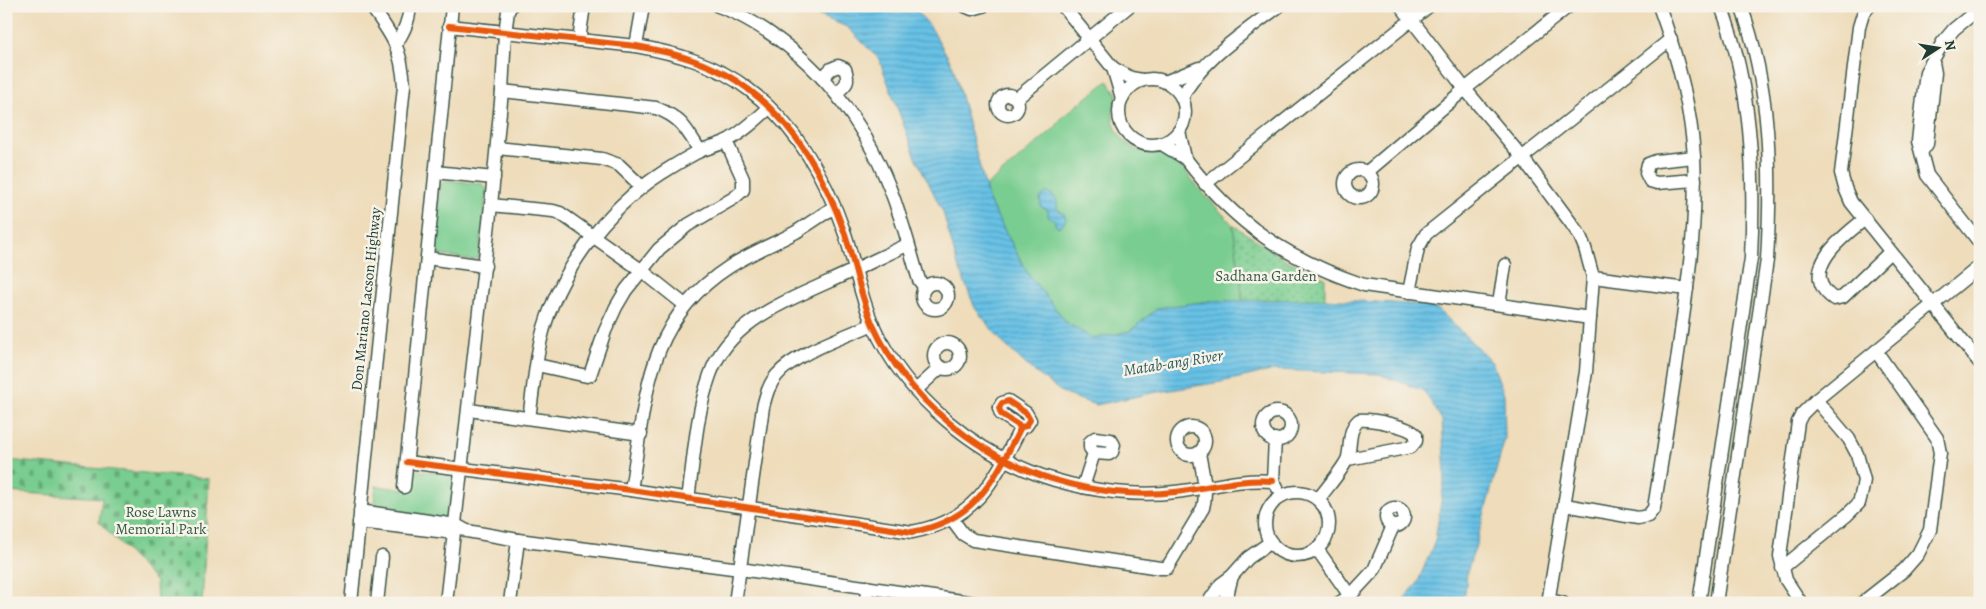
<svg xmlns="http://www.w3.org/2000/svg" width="1986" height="609" viewBox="0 0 1986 609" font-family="Alegreya,serif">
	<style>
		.cemetery { fill: url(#cemetery-stones); stroke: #4c8562 }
		.park { fill: #79cd90; stroke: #4c8562 }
		.garden { fill: url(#garden-dots); stroke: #4c8562 }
		.water { fill: url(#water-rules); stroke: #447f8d }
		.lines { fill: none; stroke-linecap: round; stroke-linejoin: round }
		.minor-casing { stroke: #3e5548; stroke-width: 15 }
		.minor { stroke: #fff; stroke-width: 12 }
		.cycleway-casing { stroke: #f7f3e8; stroke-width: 9 }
		.cycleway { stroke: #e8590c; stroke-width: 6 }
		.labels { text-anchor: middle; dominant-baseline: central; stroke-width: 5; stroke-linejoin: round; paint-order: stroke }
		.park-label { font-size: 15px; fill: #315a46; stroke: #f7f3e8 }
		.street-label { font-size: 15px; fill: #1f3d34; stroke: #f7f3e8 }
		.water-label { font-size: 16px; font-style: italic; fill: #315e60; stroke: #f7f3e8 }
	</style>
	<defs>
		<pattern id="cemetery-stones" width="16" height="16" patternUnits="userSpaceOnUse" patternTransform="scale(1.25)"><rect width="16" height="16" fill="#79cd90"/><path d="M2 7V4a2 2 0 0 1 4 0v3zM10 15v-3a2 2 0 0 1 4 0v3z" fill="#63a876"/></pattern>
		<pattern id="garden-dots" width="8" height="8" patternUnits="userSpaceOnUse" patternTransform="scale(1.25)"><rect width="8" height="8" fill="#79cd90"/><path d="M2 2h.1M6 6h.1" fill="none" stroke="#63a876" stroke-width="1.8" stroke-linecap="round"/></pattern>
		<pattern id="water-rules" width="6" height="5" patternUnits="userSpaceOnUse" patternTransform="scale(1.25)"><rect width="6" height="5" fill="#68c1e6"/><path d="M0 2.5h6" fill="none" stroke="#559ebb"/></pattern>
	</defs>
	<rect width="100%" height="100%" fill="#f7f3e8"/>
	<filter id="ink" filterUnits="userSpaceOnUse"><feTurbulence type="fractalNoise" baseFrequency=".02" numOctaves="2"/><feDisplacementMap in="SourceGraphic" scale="10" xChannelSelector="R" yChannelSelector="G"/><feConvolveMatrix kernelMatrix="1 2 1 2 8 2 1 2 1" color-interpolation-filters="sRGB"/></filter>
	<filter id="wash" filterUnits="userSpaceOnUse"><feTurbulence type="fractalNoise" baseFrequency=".0096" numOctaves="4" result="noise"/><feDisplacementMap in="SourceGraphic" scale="20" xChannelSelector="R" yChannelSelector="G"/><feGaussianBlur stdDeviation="1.12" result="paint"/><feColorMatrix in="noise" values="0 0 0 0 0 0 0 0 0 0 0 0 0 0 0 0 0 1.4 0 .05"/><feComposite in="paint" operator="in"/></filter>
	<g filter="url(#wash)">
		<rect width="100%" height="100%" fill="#eedcba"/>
		<polygon class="cemetery" points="6,460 209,479 202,603 157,603 156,582 99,522 102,498 6,492"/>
		<g class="park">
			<path d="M1108,81L1117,94C1116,101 1113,108 1113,114C1113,134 1129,150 1147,152C1154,153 1161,150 1167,149L1203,193L1233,225L1243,301H1210L1158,308L1130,331L1093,339L1067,323L1028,274L989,201L985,187L1055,128L1062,117Z"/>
			<polygon points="447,180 482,184 487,189 479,256 474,260 439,255 434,251 440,185"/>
			<polygon points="413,470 456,475 451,519 373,510 376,486 411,490"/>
		</g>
		<polygon class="garden" points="1233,225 1288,261 1325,278 1325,299 1243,301"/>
		<g class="water">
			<polygon points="796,6 912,6 930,26 953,66 989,201 1028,274 1067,323 1093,339 1130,331 1158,308 1210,301 1325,299 1425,305 1439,310 1492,362 1504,394 1505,438 1475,548 1467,572 1465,594 1457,603 1400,603 1417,584 1435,541 1445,476 1442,420 1424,391 1379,374 1275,370 1221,382 1152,393 1096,405 1064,394 1031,369 1003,343 975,308 957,263 943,212 916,158 879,59 847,27"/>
			<path d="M1046,193C1055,193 1058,200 1057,209L1064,214L1066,219L1064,223L1058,227L1055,225V220L1048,217V210L1041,207L1040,198Z"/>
		</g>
	</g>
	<g filter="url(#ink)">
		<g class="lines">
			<defs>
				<g id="minor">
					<path d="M718,6C739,13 760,26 778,39C837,81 877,145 899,214C907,236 912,258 919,280L925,288"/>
					<polyline points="965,6 972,9 983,6"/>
					<polyline points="1063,6 1113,68"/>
					<polyline points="1401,6 1465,89 1522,157 1571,223 1580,236 1585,248 1593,277 1586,372 1548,603"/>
					<polyline points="1869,6 1863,14 1859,27 1841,173 1845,188 1851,202 1980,363"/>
					<polyline points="1980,8 1954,29 1943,42 1926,72 1918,141 1927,175 1980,243"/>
					<path d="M449,26L636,46C675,53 716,64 748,89C795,124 826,179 845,234C855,264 860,296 873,325C906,398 978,457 1055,480C1092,491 1136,497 1175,492C1209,488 1239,478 1273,481"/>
					<polyline points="579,40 584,6"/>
					<path d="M396,44C404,31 409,21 410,6"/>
					<polyline points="636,46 643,6"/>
					<path d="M822,78L831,69L838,66L845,69C850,83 846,85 836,93"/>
					<circle cx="1152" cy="112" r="33"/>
					<polyline points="1165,82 1199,68"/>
					<path d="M502,91L656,108C682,118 686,129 700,151"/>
					<circle cx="1008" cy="105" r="10"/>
					<polyline points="1122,98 1113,68 1131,78 1142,80"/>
					<path d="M1182,98C1199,61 1247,31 1279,6"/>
					<polyline points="1016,99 1129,6"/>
					<polyline points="1162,144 1185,158 1179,131"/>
					<polyline points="497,148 602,159 619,165 642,187"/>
					<polyline points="1922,151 1927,144 1935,73 1933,62"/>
					<polyline points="1694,157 1656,161 1648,164 1646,173 1650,181 1657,183 1695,180"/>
					<path d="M1185,158C1235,224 1286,259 1364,285L1590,318"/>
					<circle cx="1359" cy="184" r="14"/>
					<polyline points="435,172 494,178"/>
					<polyline points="1367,172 1465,89 1569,6"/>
					<polyline points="1205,184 1429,6"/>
					<polyline points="491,205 553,211 560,213 641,270 685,305"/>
					<path d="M1865,219C1843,236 1796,272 1834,299L1843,297L1890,252"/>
					<polyline points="427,258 485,266"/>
					<polyline points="1593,277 1687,289"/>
					<circle cx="935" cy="296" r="13"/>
					<polyline points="1409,292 1418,248 1426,234 1671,39"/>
					<polyline points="1499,304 1505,265"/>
					<circle cx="947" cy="356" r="13"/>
					<polyline points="537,365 587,376 590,375 605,331 616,307 626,290 659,249 688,225 734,198 743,190 743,179 726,141"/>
					<polyline points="916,390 941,367"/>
					<polyline points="469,410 641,434"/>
					<circle cx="1277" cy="426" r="14"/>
					<path d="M529,418C533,392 535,364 541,339C557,273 606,209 662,173C675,165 689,156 702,150C710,147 719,145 727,141C743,132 756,120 769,108"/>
					<circle cx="1191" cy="441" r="14"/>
					<polygon points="1095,438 1111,440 1114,445 1112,452 1109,454 1094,453 1090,448 1090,442"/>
					<polyline points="1275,439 1273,481 1277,487"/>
					<path d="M407,462L631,490L912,532C977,520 994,480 1021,427L1026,426L1030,420L1026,413L1008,401L1002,403L999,408L1001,414L1021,427"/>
					<polyline points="404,487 452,6"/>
					<polyline points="1083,487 1094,453"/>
					<path d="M631,490C646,401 644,322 729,267C750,253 774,244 796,232C809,224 822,215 834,207"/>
					<circle cx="1297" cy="524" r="32"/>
					<path d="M688,499C694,458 696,414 710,375C728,323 782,303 828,282C855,270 881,257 907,245"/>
					<path d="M1318,500C1324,491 1346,466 1348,457C1351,445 1348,429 1359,420C1371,419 1409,426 1416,435V441L1411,447L1348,459"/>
					<path d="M1565,505L1638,518L1648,516L1654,508C1664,447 1674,386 1682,324C1690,269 1697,213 1694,157C1691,106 1677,55 1659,6"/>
					<circle cx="1395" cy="517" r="9"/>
					<polyline points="360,511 456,525 467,531 518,540 740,569 975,603"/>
					<path d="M952,519L963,534L973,540L1160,568H1167L1203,508C1208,490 1202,471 1199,453"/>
					<polyline points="359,522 447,532"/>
					<polyline points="1317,549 1350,596 1339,603"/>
					<polyline points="1782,568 1847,515 1859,503 1862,491 1864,480 1857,454 1849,439 1816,400"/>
					<polyline points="1350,596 1374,570 1393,526"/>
					<polyline points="1549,600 1563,603"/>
					<path d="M351,603L404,86C402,49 392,35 371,6"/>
					<polyline points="377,603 382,557"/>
					<polyline points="446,603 491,205 502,91 505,33 508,11 511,6"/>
					<polyline points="510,603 518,540"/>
					<path d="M735,603L763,407C766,395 769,384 777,375C797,352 845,337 873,324"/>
					<polyline points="866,603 867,587"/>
					<polyline points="1208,603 1221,584 1232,576 1248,558 1271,542"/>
					<polyline points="1225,603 1232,576"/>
					<path d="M1699,603L1751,258C1755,173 1752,87 1721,6"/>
					<path d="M1716,603L1767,260C1772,175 1771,87 1741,6"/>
					<polyline points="1801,603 1786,580 1780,556 1798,422 1802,414 1816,400 1980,266"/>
					<polyline points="1862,603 1904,570 1918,554 1930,530 1940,453 1937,438 1876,351"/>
				</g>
			</defs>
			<use href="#minor" class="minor-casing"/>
			<use href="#minor" class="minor"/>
			<defs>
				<g id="cycleway">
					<path d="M449,26L636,46C675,53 716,64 748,89C795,124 826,179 845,234C855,264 860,296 873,325C906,398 978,457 1055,480C1092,491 1136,497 1175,492C1209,488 1239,478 1273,481"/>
					<path d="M407,462L631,490L912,532C977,520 994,480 1021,427L1026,426L1030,420L1026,413L1008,401L1002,403L999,408L1001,414L1021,427"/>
				</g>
			</defs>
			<use href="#cycleway" class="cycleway-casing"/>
			<use href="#cycleway" class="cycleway"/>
		</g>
	</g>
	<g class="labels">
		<g class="park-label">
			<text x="1266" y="276">Sadhana Garden</text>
			<text x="161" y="512">Rose Lawns<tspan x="161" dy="17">Memorial Park</tspan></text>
		</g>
		<g class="street-label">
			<text transform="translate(366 299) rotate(-84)">Don Mariano Lacson Highway</text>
		</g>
		<g class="water-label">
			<text transform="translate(1173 363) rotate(-9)">Matab-ang River</text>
		</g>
	</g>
	<rect width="1986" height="609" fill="none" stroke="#f7f3e8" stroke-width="25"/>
	<g transform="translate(1938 48) rotate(78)" stroke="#f7f3e8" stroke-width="4" paint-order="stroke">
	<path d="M0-4L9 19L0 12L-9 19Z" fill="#1f3d34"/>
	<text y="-8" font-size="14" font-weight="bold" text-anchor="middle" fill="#1f3d34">N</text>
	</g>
</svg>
